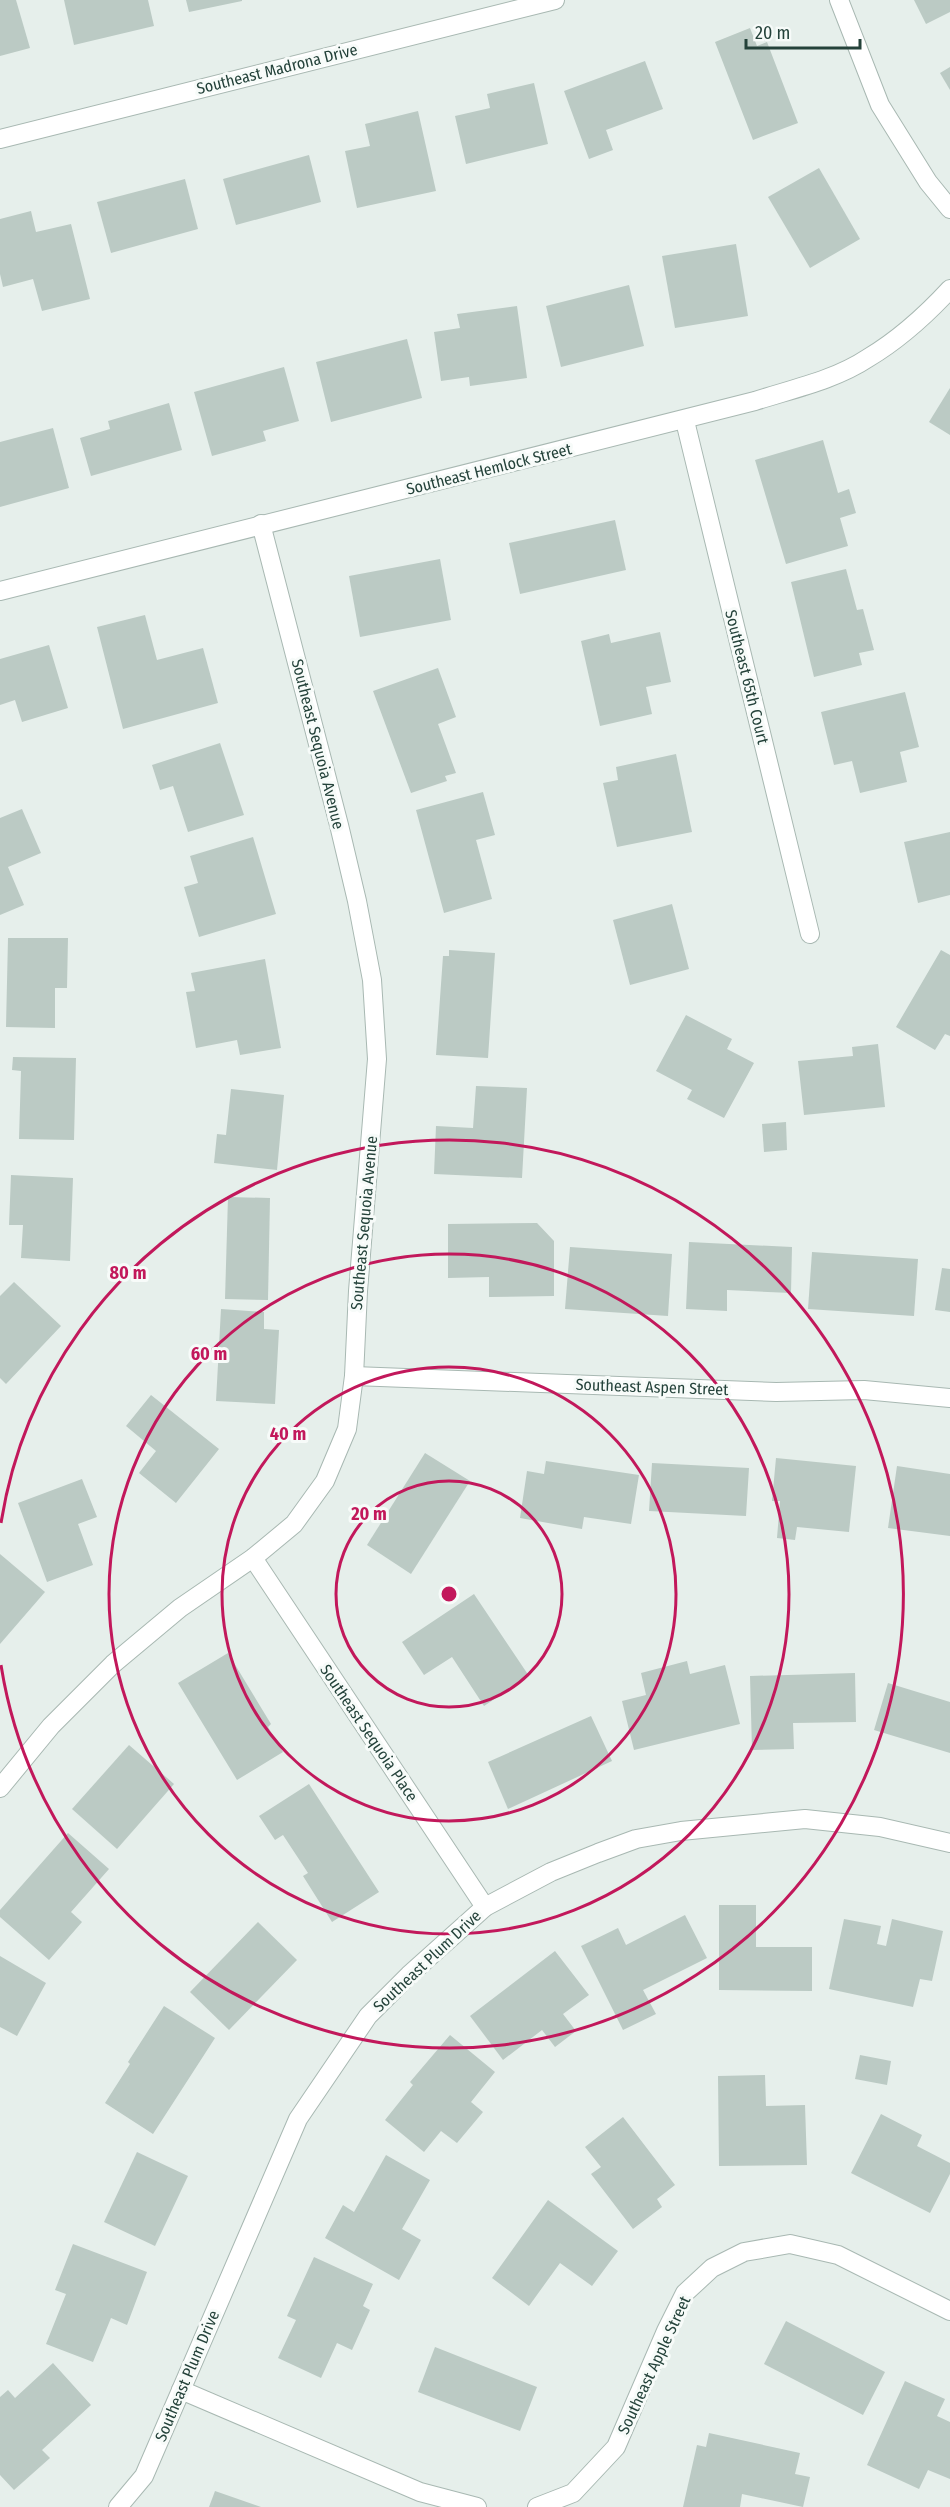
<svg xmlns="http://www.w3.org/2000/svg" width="950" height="2507" viewBox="0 0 950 2507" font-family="'Fira Sans Condensed',sans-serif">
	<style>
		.building { fill: #bbcac4 }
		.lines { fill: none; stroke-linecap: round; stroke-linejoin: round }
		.street-casing { stroke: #a8b8b2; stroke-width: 20 }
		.street { stroke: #fff; stroke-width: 18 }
		.ring { fill: none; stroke: #c2185b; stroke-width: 3 }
		.labels { text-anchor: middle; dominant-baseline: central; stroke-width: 6; stroke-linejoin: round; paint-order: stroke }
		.street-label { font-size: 16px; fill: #24423a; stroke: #f7fbf9 }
		.centre { fill: #c2185b; stroke: #f7fbf9; stroke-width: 3 }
		.ring-label { font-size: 18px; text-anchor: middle; font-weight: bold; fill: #c2185b; stroke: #f7fbf9; stroke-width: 6; stroke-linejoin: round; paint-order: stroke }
	</style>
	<rect width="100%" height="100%" fill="#e6efeb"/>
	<g class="building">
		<polygon points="0,0 16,0 30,48 0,56"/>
		<polygon points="64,0 148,0 154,26 74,45"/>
		<polygon points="186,0 242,0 242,1 189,12"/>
		<polygon points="914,0 950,0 950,12 926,24"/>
		<polygon points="750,28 757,46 767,42 798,123 753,140 715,42"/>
		<polygon points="645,61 663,109 606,130 613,150 589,159 564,91"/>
		<polygon points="950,67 950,90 940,73"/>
		<polygon points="534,83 548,144 466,164 455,116 490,108 487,94"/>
		<polygon points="418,111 436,191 357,208 345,151 370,146 365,124"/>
		<polygon points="309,155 321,202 236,225 223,179"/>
		<polygon points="819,168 860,239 810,268 768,197"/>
		<polygon points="185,179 198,229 111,253 97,202"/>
		<polygon points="31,211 36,232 71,224 90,299 42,311 33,279 3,287 0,274 0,219"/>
		<polygon points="736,244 748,316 675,328 662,256"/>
		<polygon points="629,285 644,346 561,367 546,306"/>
		<polygon points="517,306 527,378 470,386 469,377 441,381 434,332 460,328 457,314"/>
		<polygon points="407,339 422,398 331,422 316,362"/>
		<polygon points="284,367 299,421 263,431 266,441 212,456 194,392"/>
		<polygon points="950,388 950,435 929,422"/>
		<polygon points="169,403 182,450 91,476 80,438 110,429 108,421"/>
		<polygon points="53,428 69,488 0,507 0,442"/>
		<polygon points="823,440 838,493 849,489 856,513 840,518 848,546 786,564 755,460"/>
		<polygon points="615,520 626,570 520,594 509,543"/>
		<polygon points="440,559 451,620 360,637 349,576"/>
		<polygon points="846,569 857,610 863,609 874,650 859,653 862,665 814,677 791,582"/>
		<polygon points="145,615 157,660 203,648 218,703 123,729 97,627"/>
		<polygon points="660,632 671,682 646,687 652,714 600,726 581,641 609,634 611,643"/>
		<polygon points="49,645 68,708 22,722 15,700 0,705 0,659"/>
		<polygon points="438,668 456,717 438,724 456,773 445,776 447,781 411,793 373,691"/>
		<polygon points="905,692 919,747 900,752 907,782 860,793 852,761 834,765 821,712"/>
		<polygon points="220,743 244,815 188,832 173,786 160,790 152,765"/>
		<polygon points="676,754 692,832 617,847 603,783 618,780 616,767"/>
		<polygon points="483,792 495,835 476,840 492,899 444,913 416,810"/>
		<polygon points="22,809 41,853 8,867 24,905 0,915 0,818"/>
		<polygon points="950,832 950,895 918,903 904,842"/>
		<polygon points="253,837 276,914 199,937 184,887 198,883 190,856"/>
		<polygon points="672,904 689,969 630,985 613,920"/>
		<polygon points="8,938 68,938 67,988 55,988 55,1028 6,1027"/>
		<polygon points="449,950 495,953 488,1058 436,1055 443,956 449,956"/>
		<polygon points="941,950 950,955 950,1036 945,1034 935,1050 896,1027"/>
		<polygon points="265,959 281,1048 240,1055 237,1040 196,1048 186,992 195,991 191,973"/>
		<polygon points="686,1015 732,1039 727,1049 754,1063 724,1118 687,1099 692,1090 656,1071"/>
		<polygon points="878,1044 885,1107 804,1115 798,1061 853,1056 852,1047"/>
		<polygon points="13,1057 76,1058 74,1140 19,1139 21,1071 12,1070"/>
		<polygon points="476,1086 527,1088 522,1178 434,1174 436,1126 473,1128"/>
		<polygon points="231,1089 284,1095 277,1170 214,1163 217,1134 226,1135"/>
		<polygon points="786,1122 787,1150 764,1152 762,1124"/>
		<polygon points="11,1175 73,1178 70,1261 21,1258 23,1225 9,1225"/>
		<polygon points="228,1197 270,1198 268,1300 225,1299"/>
		<polygon points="537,1223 554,1241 554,1296 489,1297 489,1277 448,1278 448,1224"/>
		<polygon points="689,1242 792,1247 791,1293 727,1290 727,1311 686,1309"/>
		<polygon points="570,1247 672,1254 668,1316 565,1309"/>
		<polygon points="812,1252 918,1259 914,1316 808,1309"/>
		<polygon points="942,1268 950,1269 950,1312 935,1310"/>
		<polygon points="14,1282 61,1326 6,1384 0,1378 0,1296"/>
		<polygon points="221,1309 264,1312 264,1329 279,1330 275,1404 216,1401"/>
		<polygon points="151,1395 219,1449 176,1503 139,1473 156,1451 126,1426"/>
		<polygon points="425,1453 470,1481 411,1574 367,1545"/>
		<polygon points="776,1458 856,1466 849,1532 797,1527 795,1540 777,1538 780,1501 772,1501"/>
		<polygon points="546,1461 639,1475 631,1524 584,1517 582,1529 520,1518 527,1471 544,1474"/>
		<polygon points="652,1463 749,1468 746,1516 649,1511"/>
		<polygon points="897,1466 950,1474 950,1536 888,1528"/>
		<polygon points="82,1479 97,1517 78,1524 93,1565 47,1582 18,1503"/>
		<polygon points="0,1554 45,1592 0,1644"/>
		<polygon points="474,1594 529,1676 484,1706 452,1657 424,1675 402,1642"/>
		<polygon points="228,1653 271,1724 268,1727 283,1752 237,1780 178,1683"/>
		<polygon points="687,1661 690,1674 725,1665 740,1724 634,1750 622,1701 646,1695 641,1673"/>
		<polygon points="855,1673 856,1722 793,1723 794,1749 752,1750 750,1676"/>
		<polygon points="888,1683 950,1702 950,1753 874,1730"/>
		<polygon points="591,1716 612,1761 508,1809 488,1762"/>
		<polygon points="129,1745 174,1784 117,1849 72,1809"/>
		<polygon points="309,1784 379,1892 332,1922 303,1876 308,1873 283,1835 275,1840 259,1816"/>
		<polygon points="68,1833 109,1869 71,1912 82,1922 49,1960 0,1917 0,1910"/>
		<polygon points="719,1905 756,1905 756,1947 812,1947 812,1991 719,1990"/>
		<polygon points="685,1915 707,1958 643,1990 656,2014 623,2030 581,1946 618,1928 626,1945"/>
		<polygon points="844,1919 881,1926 877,1944 886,1946 892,1919 943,1931 932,1981 920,1979 913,2007 829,1989"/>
		<polygon points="258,1922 297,1960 229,2030 190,1992"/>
		<polygon points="555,1951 589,1995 563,2014 576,2031 555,2047 542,2030 503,2060 470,2016"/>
		<polygon points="0,1956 46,1983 17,2036 0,2027"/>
		<polygon points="164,2006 215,2038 153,2134 105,2103 130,2064 128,2062"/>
		<polygon points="450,2035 495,2072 471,2102 483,2112 457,2143 441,2131 424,2152 385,2120 413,2085 410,2082"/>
		<polygon points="860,2055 891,2061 887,2085 855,2079"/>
		<polygon points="765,2075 766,2106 805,2105 807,2165 719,2166 718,2076"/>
		<polygon points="881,2114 922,2135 917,2146 950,2163 950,2174 930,2213 851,2173"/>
		<polygon points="623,2117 675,2185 657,2199 662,2207 633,2229 591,2174 601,2167 585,2147"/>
		<polygon points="137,2152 188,2176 155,2246 104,2222"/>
		<polygon points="386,2155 430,2180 402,2229 421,2240 399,2280 325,2238 343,2205 354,2212"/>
		<polygon points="548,2200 618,2251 592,2286 560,2263 529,2306 492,2278"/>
		<polygon points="73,2244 147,2272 127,2325 111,2318 93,2362 46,2344 66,2294 55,2290"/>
		<polygon points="314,2257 373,2284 363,2306 370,2310 352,2350 337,2343 321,2378 278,2358 296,2320 287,2316"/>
		<polygon points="786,2321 885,2372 863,2415 764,2364"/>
		<polygon points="435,2347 537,2387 520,2431 418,2392"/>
		<polygon points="53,2363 91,2405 42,2450 50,2458 14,2490 0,2475 0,2397 8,2390 15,2398"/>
		<polygon points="905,2381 945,2399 937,2416 950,2422 950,2479 928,2470 919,2489 867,2465"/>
		<polygon points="709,2433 800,2453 795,2474 810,2477 803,2507 742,2494 740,2507 683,2507 697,2445 706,2447"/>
		<polygon points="215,2491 261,2507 209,2507"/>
	</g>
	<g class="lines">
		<defs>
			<g id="street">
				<polyline points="839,0 880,105 928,182 950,209"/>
				<polyline points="0,139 555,0"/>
				<polyline points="685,421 810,934"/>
				<path d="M0,591L755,401C792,389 835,380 868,358C898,340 926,315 950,289"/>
				<polyline points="354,1376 776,1392 864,1390 950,1398"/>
				<polyline points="253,1558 485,1907"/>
				<polyline points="0,1788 51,1726 113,1664 180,1608 253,1558 294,1524 325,1481 347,1429 354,1376 358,1291 377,1059 372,980 357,901 339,825 261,524"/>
				<polyline points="181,2390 420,2492 477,2507"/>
				<polyline points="118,2507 144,2476 298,2119 368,2016 409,1975 485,1907 551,1872 598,1853 636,1839 681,1831 805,1819 880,1827 950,1843"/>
				<polyline points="537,2507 573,2493 616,2447 666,2331 685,2293 712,2268 744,2252 790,2244 838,2255 950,2311"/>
			</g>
		</defs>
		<use href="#street" class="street-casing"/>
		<use href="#street" class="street"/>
	</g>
	<g class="ring">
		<circle cx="449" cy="1594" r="113"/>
		<circle cx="449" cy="1594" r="227"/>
		<circle cx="449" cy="1594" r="340"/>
		<path d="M1 1523A454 454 0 1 1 1 1665"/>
	</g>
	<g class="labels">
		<g class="street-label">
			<text transform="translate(277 69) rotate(-14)">Southeast Madrona Drive</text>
			<text transform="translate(489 469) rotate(-14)">Southeast Hemlock Street</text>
			<text transform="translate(747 677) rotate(76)">Southeast 65th Court</text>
			<text transform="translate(318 744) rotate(76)">Southeast Sequoia Avenue</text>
			<text transform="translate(364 1223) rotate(-85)">Southeast Sequoia Avenue</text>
			<text transform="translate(652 1387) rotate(2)">Southeast Aspen Street</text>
			<text transform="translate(369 1733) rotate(56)">Southeast Sequoia Place</text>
			<text transform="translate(427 1961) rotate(-43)">Southeast Plum Drive</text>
			<text transform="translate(654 2365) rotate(-65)">Southeast Apple Street</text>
			<text transform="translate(187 2376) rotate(-67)">Southeast Plum Drive</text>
		</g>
	</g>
	<circle cx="449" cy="1594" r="9" class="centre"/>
	<g class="ring-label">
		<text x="128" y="1279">80 m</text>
		<text x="209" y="1360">60 m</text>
		<text x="288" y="1440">40 m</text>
		<text x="369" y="1520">20 m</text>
	</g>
	<path d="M746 39v9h114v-9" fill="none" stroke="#24423a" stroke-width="3"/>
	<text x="755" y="39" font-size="18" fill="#24423a" stroke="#f7fbf9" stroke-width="4.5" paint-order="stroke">20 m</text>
</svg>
